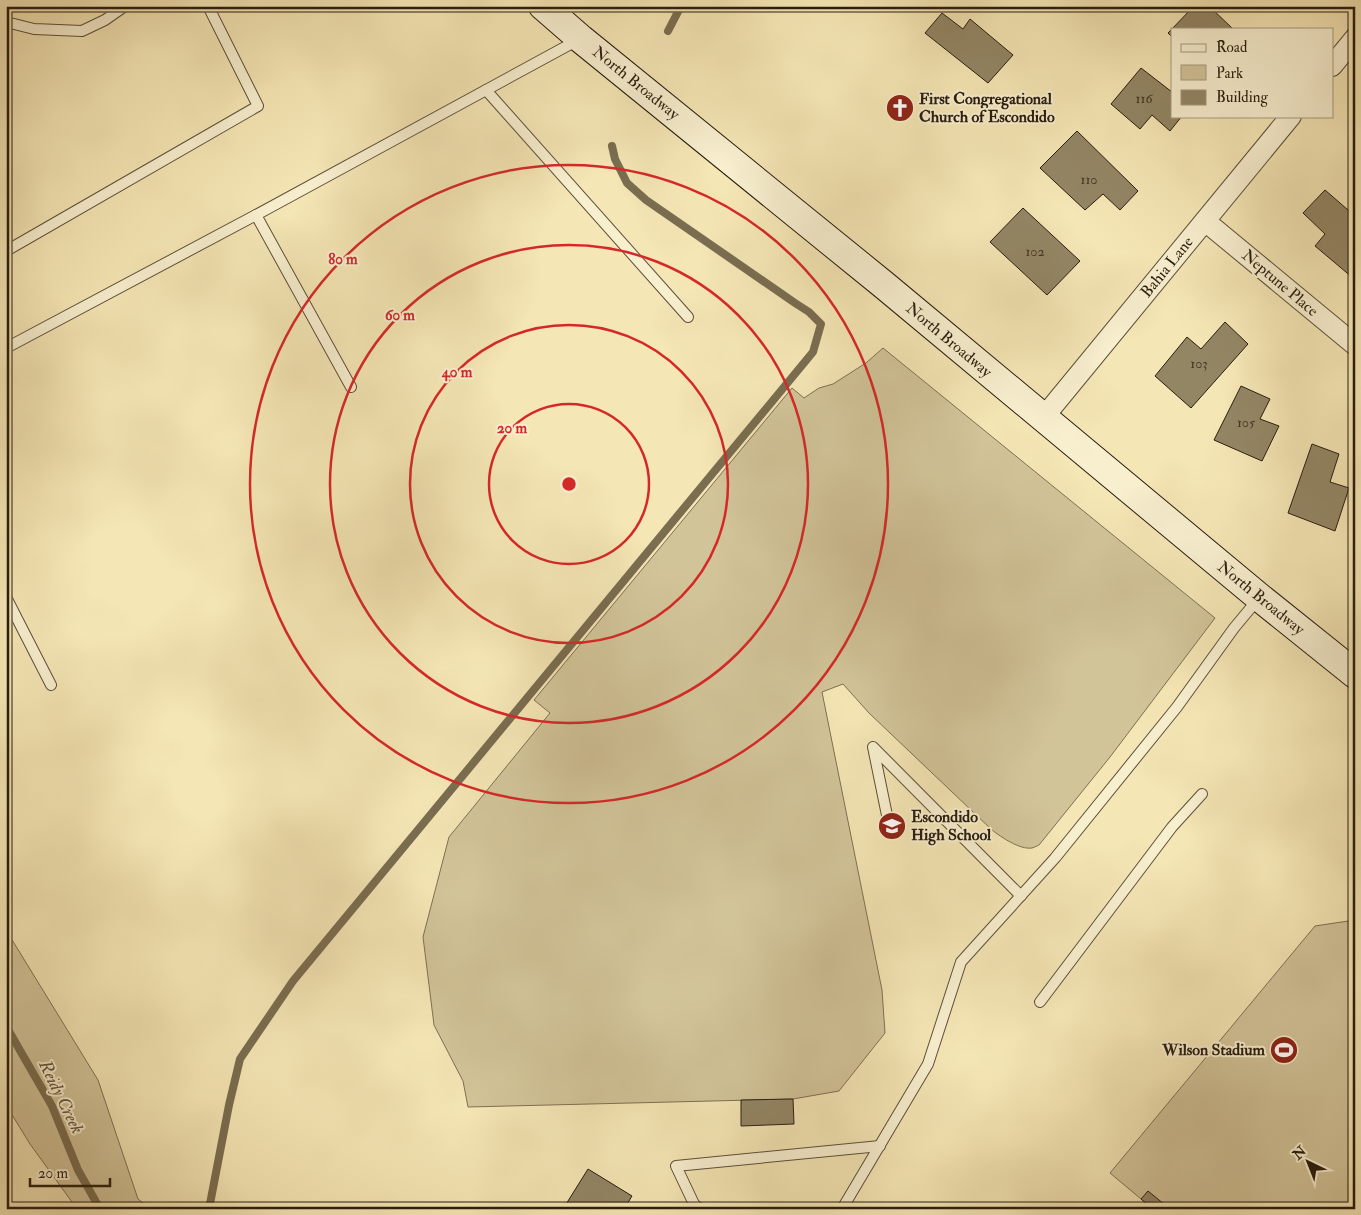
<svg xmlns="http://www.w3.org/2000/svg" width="1361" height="1215" viewBox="0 0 1361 1215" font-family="'IM FELL Double Pica',serif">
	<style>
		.green { fill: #d2c499; stroke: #7e7054 }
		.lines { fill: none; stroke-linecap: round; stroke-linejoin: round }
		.stream { stroke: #7a6d50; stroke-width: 8 }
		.building { fill: #938665; stroke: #291d0e }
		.lane-casing { stroke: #5c4f38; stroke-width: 12 }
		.street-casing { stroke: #5c4f38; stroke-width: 22 }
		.secondary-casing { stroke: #291d0e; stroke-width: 30 }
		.lane { stroke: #f8efcf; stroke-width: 10 }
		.street { stroke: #f8efcf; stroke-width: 20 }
		.secondary { stroke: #f8efcf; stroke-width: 28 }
		.ring { fill: none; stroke: #d62828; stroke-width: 2.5 }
		.labels { text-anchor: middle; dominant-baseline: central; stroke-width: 4; stroke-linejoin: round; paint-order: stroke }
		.number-label { font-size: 14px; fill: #443724 }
		.street-label { font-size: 16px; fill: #291d0e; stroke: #f8efcf }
		.poi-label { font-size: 16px; font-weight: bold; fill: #291d0e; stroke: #f8efcf; text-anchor: start }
		.water-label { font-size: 18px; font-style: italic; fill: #5f523a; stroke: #f8efcf }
		.centre { fill: #d62828; stroke: #f8efcf; stroke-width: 2.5 }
		.ring-label { font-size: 15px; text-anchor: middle; font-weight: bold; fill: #d62828; stroke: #f8efcf; stroke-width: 4; stroke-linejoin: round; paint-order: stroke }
	</style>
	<rect width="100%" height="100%" fill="#f5e6b5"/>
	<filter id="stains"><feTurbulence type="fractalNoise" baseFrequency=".004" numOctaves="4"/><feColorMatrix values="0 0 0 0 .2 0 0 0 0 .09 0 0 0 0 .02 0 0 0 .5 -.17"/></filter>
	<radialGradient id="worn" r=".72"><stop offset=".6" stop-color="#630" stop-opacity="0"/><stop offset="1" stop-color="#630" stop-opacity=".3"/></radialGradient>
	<g class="green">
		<path d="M883,348L1215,618L1110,757L1039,845C1037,846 1035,847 1032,848C1020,850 1001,837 992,830L869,713L843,684L822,692L882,990L885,1033L839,1091L793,1099L468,1107L463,1081L434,1025L423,937L449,837L550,713L534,700L792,388L804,398L819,388L833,384L866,363Z"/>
		<polygon points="1355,920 1355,1209 1153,1209 1110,1173 1315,926"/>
		<polygon points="6,930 98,1080 138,1199 151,1209 77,1209 30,1144 6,1105"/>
	</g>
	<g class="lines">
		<g class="stream">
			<polyline points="668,31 681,6"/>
			<polyline points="6,1026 52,1106 78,1170 100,1209"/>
			<polyline points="209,1209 229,1105 240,1059 293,981 813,352 821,324 809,312 795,303 646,200 627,183 615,159 612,146"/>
		</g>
	</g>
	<g class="building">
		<polygon points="1194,6 1209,6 1233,29 1172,29 1172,37 1168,33"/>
		<polygon points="942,13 963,29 970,19 1013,55 988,83 925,33"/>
		<polygon points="1141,68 1172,92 1172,116 1182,116 1170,131 1152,115 1140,129 1111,104"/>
		<polygon points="1077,131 1138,191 1120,210 1103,194 1085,210 1040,168"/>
		<polygon points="1325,190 1355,216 1355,276 1353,278 1315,246 1325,234 1303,213"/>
		<polygon points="1023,208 1080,261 1047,295 990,242"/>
		<polygon points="1225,322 1248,344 1191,408 1155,376 1187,337 1201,349"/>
		<polygon points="1241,386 1270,399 1260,419 1279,426 1262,461 1214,440"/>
		<polygon points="1312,444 1339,454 1330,482 1349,488 1335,531 1288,513"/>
		<polygon points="793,1099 794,1124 741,1126 741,1100"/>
		<polygon points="588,1169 632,1196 624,1209 563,1209"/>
		<polygon points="1148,1191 1170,1209 1153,1209 1141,1199"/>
	</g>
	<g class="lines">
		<defs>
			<g id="lane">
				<polyline points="6,22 34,29 82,31 105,20 125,6"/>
				<polyline points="486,90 688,317"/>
				<polyline points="256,215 351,387"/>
				<polyline points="6,251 258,106 208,6"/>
				<polyline points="6,348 256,215 578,40"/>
				<polyline points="6,597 51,685"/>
				<polyline points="889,825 873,747 1021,896"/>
				<polyline points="1040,1002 1172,827 1202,794"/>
				<polyline points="700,1209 694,1204 676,1166 880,1146"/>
				<polyline points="842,1209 928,1064 961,962 1055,858 1177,707 1234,628 1259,598"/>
			</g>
			<g id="street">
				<polyline points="1332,66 1355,38"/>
				<polyline points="1205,221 1355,345"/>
				<polyline points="1043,418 1291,116"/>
			</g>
			<polyline id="secondary" points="543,6 581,39 884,285 1259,597 1355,674"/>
		</defs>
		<use href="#lane" class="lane-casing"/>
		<use href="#street" class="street-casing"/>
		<use href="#secondary" class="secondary-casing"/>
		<use href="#lane" class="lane"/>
		<use href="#street" class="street"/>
		<use href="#secondary" class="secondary"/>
	</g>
	<g class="ring">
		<circle cx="569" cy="484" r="80"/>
		<circle cx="569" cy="484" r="159"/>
		<circle cx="569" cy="484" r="239"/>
		<circle cx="569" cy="484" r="319"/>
	</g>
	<defs>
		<symbol id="church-disc" viewBox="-11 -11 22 22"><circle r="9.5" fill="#8f2418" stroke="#f8efcf"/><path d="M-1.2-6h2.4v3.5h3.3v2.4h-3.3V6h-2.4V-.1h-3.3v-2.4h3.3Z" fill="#fff"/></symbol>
		<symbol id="school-disc" viewBox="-11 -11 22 22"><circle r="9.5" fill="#8f2418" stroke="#f8efcf"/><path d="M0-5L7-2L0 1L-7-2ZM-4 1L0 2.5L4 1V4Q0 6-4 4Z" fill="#fff"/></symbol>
		<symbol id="stadium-disc" viewBox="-11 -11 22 22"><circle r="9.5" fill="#8f2418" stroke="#f8efcf"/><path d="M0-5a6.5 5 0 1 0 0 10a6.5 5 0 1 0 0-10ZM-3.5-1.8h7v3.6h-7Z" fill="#fff"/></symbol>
	</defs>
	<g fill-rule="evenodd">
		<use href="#church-disc" x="884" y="92" width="32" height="32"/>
		<use href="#school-disc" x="876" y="810" width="32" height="32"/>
		<use href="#stadium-disc" x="1268" y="1034" width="32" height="32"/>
	</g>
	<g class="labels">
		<g class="number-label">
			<text x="1144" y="98">116</text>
			<text x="1089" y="179">110</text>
			<text x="1035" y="251">102</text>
			<text x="1199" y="363">103</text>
			<text x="1246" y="422">105</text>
		</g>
		<g class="street-label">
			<text transform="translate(636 83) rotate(39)">North Broadway</text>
			<text transform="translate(1167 267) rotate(-51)">Bahia Lane</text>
			<text transform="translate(1280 283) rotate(40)">Neptune Place</text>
			<text transform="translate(949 340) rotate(40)">North Broadway</text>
			<text transform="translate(1261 598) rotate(39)">North Broadway</text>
		</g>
		<g class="poi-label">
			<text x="919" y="99">First Congregational<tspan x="919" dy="18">Church of Escondido</tspan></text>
			<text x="911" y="817">Escondido<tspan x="911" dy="18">High School</tspan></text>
			<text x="1265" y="1050" text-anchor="end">Wilson Stadium</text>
		</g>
		<g class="water-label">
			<text transform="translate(61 1097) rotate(64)">Reidy Creek</text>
		</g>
	</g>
	<circle cx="569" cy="484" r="8" class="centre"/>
	<g class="ring-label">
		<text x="343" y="264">80 m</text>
		<text x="400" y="320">60 m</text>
		<text x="457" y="377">40 m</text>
		<text x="512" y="433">20 m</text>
	</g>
	<rect width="1361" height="1215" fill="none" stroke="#f5e6b5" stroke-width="25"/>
	<rect x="8" y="8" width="1346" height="1200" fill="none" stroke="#291d0e" stroke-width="2.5"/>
	<rect x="12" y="12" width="1336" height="1190" fill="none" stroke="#291d0e"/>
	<rect x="1171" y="28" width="162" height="90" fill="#f8efcf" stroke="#a59b82"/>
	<rect x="1181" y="44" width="25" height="8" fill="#f8efcf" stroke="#a59b82"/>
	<text x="1216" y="52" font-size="15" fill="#291d0e">Road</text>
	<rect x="1181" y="65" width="25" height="15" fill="#d2c499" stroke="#a59b82"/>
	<text x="1216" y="78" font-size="15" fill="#291d0e">Park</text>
	<rect x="1181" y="90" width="25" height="15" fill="#938665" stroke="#a59b82"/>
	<text x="1216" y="102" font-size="15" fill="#291d0e">Building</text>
	<g transform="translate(1308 1162) rotate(317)" stroke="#f8efcf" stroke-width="4" paint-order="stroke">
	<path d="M0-4L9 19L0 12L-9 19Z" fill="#291d0e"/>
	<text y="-8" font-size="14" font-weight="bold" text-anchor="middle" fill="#291d0e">N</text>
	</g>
	<path d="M30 1178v8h80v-8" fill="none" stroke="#291d0e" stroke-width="2.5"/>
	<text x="38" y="1178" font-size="15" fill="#291d0e" stroke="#f8efcf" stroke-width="4" paint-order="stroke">20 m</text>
	<rect width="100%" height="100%" filter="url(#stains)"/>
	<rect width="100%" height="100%" fill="url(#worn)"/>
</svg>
